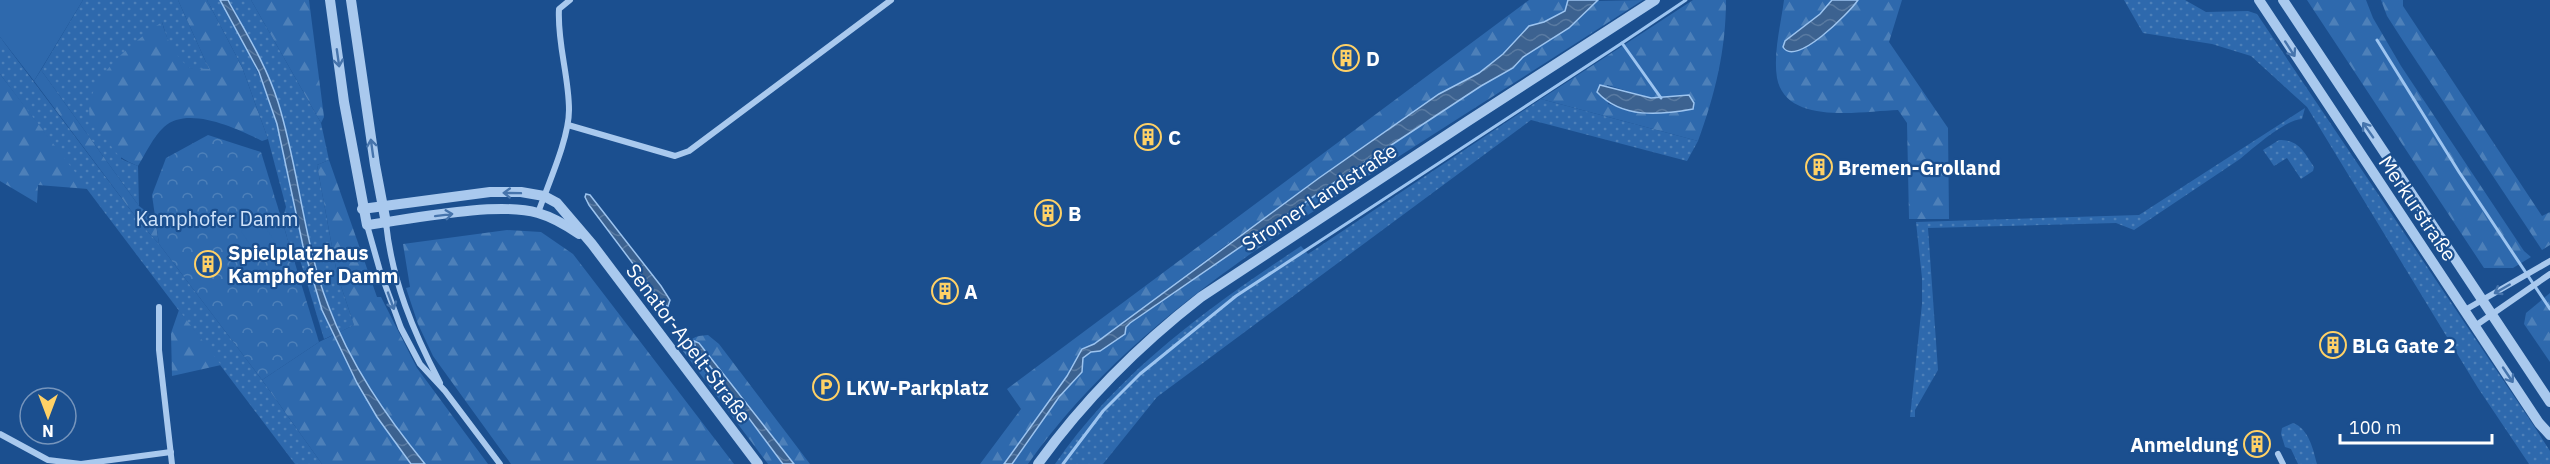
<svg xmlns="http://www.w3.org/2000/svg" width="2550" height="464" viewBox="0 0 2550 464" font-family="'IBM Plex Sans',sans-serif">
	<style>
		.grass { fill: url(#grass-dots) }
		.forest { fill: url(#forest-firs); fill-rule: evenodd }
		.park { fill: url(#park-crowns) }
		.garden { fill: #2e69ad }
		.water { fill: url(#water-waves); stroke: #9cc4f0; stroke-width: 1.5 }
		.lines { fill: none; stroke-linecap: round; stroke-linejoin: round }
		.stream { stroke: #9cc4f0; stroke-width: 3 }
		.minor { stroke: #a9c9ee; stroke-width: 6 }
		.tertiary { stroke: #a9c9ee; stroke-width: 10 }
		.oneway { stroke: #4674ac }
		.labels { text-anchor: middle; dominant-baseline: central; stroke-width: 4.5; stroke-linejoin: round; paint-order: stroke }
		.poi-label { font-size: 20px; font-weight: bold; fill: #fff; stroke: #1b4f8f; text-anchor: start }
		.street-label { font-size: 20px; fill: #fff; stroke: #1b4f8f }
		.park-label { font-size: 20px; fill: #cfe3fa; stroke: #1b4f8f }
	</style>
	<defs>
		<pattern id="grass-dots" width="8" height="8" patternUnits="userSpaceOnUse" patternTransform="scale(1.5)"><rect width="8" height="8" fill="#2e69ad"/><path d="M2 2h.1M6 6h.1" fill="none" stroke="#4d80b9" stroke-width="1.8" stroke-linecap="round"/></pattern>
		<pattern id="forest-firs" width="22" height="20" patternUnits="userSpaceOnUse" patternTransform="scale(1.5)"><rect width="22" height="20" fill="#2e69ad"/><path d="M5 1l3.5 6h-7zM16 11l3.5 6h-7z" fill="#4d80b9"/></pattern>
		<pattern id="park-crowns" width="20" height="18" patternUnits="userSpaceOnUse" patternTransform="scale(1.5)"><rect width="20" height="18" fill="#2e69ad"/><path d="M2 6a3 3 0 1 1 6 0M12 15a3 3 0 1 1 6 0" fill="none" stroke="#4d80b9"/></pattern>
		<pattern id="water-waves" width="16" height="10" patternUnits="userSpaceOnUse" patternTransform="scale(1.5)"><rect width="16" height="10" fill="#3c6290"/><path d="M0 5q4-4 8 0t8 0" fill="none" stroke="#597aa1"/></pattern>
	</defs>
	<rect width="100%" height="100%" fill="#1b4f8f"/>
	<g class="grass">
		<path d="M83,0H178L209,69C204,69 194,70 189,68C172,61 167,37 162,22L121,159L138,166L139,206L41,70Z"/>
		<path d="M207,0H220C243,40 264,80 277,124C297,195 303,268 333,335L324,339L297,250L289,244L282,220L286,207L268,139L242,67Z"/>
		<polygon points="228,0 251,0 321,123 329,160 317,165 337,274 354,325 340,332 328,305 310,246 278,102 262,62"/>
		<polygon points="2124,0 2185,0 2206,12 2248,11 2257,14 2534,426 2550,451 2550,464 2529,464 2478,388 2307,107 2251,56 2212,44 2143,33"/>
		<polygon points="0,37 141,224 159,244 262,380 322,464 295,464 18,98 0,74"/>
		<path d="M1541,99L1698,141L1687,161L1531,120L1157,397L1103,464H1055C1120,370 1208,308 1301,246L1308,254Z"/>
		<path d="M2305,108L2302,119C2286,119 2253,148 2240,159L2134,230L2116,223L1928,228L1938,370L1915,410V417H1910L1922,304V278L1916,222L2139,215Z"/>
		<path d="M2279,140C2299,140 2304,152 2314,167L2313,171L2301,179L2287,158L2274,166L2263,150Z"/>
		<path d="M2293,423C2309,429 2313,449 2317,464H2298L2291,449L2285,447L2281,434L2282,428Z"/>
	</g>
	<g class="forest">
		<path d="M178,0H207L242,67L268,139L262,141C238,129 188,105 164,127C153,137 146,153 138,166C118,158 116,153 104,136C100,131 92,124 90,118C82,81 136,40 162,22C167,41 174,54 189,68L209,69Z"/>
		<polygon points="251,0 309,0 324,117 321,123"/>
		<polygon points="1529,0 1568,0 1565,11 1544,22 1529,26 1503,54 1479,73 1439,94 1226,245 1094,344 1082,349 1067,376 1004,464 980,464 1021,409 1007,389"/>
		<path d="M1643,0C1561,53 1478,106 1395,159C1260,245 1122,331 1028,464H1012L1059,397L1082,372L1083,358L1091,352L1100,351L1130,323L1243,244L1481,86L1513,68L1523,57L1569,28L1597,1Z"/>
		<path d="M1693,0H1726C1726,50 1715,95 1698,141L1541,99ZM1607,85L1651,98L1689,95L1636,112L1608,104Z"/>
		<path d="M1784,0H1832L1820,14L1785,41L1852,8L1858,0H1902L1889,42L1948,128L1949,219H1909L1907,123L1898,110C1863,111 1786,126 1777,78C1773,53 1781,24 1784,0Z"/>
		<polygon points="2307,0 2366,0 2373,18 2401,66 2524,251 2531,257 2513,268 2484,268"/>
		<polygon points="2381,0 2403,0 2403,6 2542,216 2550,212 2550,245 2542,250 2405,44 2387,16"/>
		<polygon points="41,70 139,206 155,218 159,244 141,224 34,81"/>
		<polygon points="0,74 88,189 38,185 37,203 0,181"/>
		<polygon points="329,160 377,297 381,297 417,368 488,464 322,464 262,380 319,342 354,325 337,274 317,165"/>
		<polygon points="507,230 541,232 573,254 734,464 511,464 433,356 418,324 406,288 410,287 403,244"/>
		<polygon points="2550,293 2550,362 2524,324 2526,313"/>
		<polygon points="179,310 221,365 172,376 171,333"/>
		<path d="M708,335L719,344L810,464H794L742,396L711,369L783,464H768L683,351C690,338 694,336 708,335Z"/>
	</g>
	<polygon class="park" points="208,135 261,152 319,342 262,380 159,244 152,195 166,158"/>
	<g class="garden">
		<polygon points="0,0 83,0 34,81 0,37"/>
		<polygon points="260,219 277,245 258,257 241,231"/>
	</g>
	<g class="water">
		<path d="M220,0H228L230,4C248,36 267,67 278,102C299,169 303,240 328,305C350,364 386,416 425,464H411L377,417L357,383L322,310L303,246L277,124L259,72Z"/>
		<polygon points="1568,0 1598,0 1569,28 1523,57 1513,68 1481,86 1326,188 1130,323 1126,327 1125,334 1100,351 1091,352 1083,358 1082,372 1059,397 1012,464 1004,464 1067,376 1082,349 1094,344 1319,178 1439,94 1479,73 1503,54 1529,26 1544,22 1565,11"/>
		<path d="M1832,0H1858C1849,13 1795,68 1783,47L1785,41L1820,14Z"/>
		<path d="M1600,85L1651,98L1689,95L1694,103L1693,109C1660,115 1622,119 1597,92Z"/>
		<polygon points="586,194 590,195 661,286 670,300 668,306 664,305 589,205 585,197"/>
		<polygon points="694,341 699,343 794,464 783,464 695,346"/>
	</g>
	<g class="lines">
		<g class="stream">
			<polyline points="2377,40 2459,172 2550,309"/>
			<polyline points="1622,43 1686,0"/>
			<polyline points="1063,464 1103,411 1140,374 1236,296 1622,43 1661,98"/>
		</g>
		<g class="minor">
			<polyline points="568,125 675,156 689,151 891,0"/>
			<path d="M538,213C548,184 569,139 569,110C569,76 557,43 559,9L570,0"/>
			<path d="M386,223C392,281 413,331 440,383"/>
			<polyline points="367,225 380,271 401,328 420,364 445,391 500,464"/>
			<polyline points="159,307 159,350 172,464"/>
			<polyline points="2465,310 2550,261"/>
			<polyline points="2475,326 2550,274"/>
			<polyline points="0,434 48,460 81,464 171,452"/>
			<polyline points="2278,454 2283,464"/>
		</g>
		<g class="tertiary">
			<path d="M330,0L344,102L367,225C411,219 497,201 538,213C552,217 566,225 579,234"/>
			<polyline points="351,0 375,165 386,223"/>
			<polyline points="2259,0 2539,423 2550,435"/>
			<polyline points="2283,0 2550,402"/>
			<polyline points="362,209 490,192 521,192 544,196 557,203 592,244 758,464"/>
			<path d="M1038,464C1084,400 1138,346 1201,297L1468,121L1655,0"/>
		</g>
	</g>
	<defs><path id="oneway-shaft" d="M-6 0H5M1.5-3L5.5 0L1.5 3" fill="none" stroke-width="1.6" stroke-linecap="round" stroke-linejoin="round" transform="scale(1.5)"/></defs>
	<g class="oneway">
		<use href="#oneway-shaft" transform="translate(2290 49) rotate(57)"/>
		<use href="#oneway-shaft" transform="translate(338 58) rotate(82)"/>
		<use href="#oneway-shaft" transform="translate(2368 130) rotate(-125)"/>
		<use href="#oneway-shaft" transform="translate(372 148) rotate(-98)"/>
		<use href="#oneway-shaft" transform="translate(512 193) rotate(-179)"/>
		<use href="#oneway-shaft" transform="translate(444 215) rotate(-7)"/>
		<use href="#oneway-shaft" transform="translate(2502 289) rotate(150)"/>
		<use href="#oneway-shaft" transform="translate(391 301) rotate(70)"/>
		<use href="#oneway-shaft" transform="translate(2508 375) rotate(56)"/>
	</g>
	<defs>
		<symbol id="building-ring" viewBox="-11 -11 22 22"><circle r="9.5" fill="#1b4f8f" stroke="#ffd166" stroke-width="1.5"/><path d="M-4-6H4V6H1V3H-1V6H-4ZM-2.5-4.3h1.7v1.8h-1.7ZM.8-4.3h1.7v1.8H.8ZM-2.5-1h1.7V.8h-1.7ZM.8-1h1.7V.8H.8Z" fill="#ffd166"/></symbol>
		<symbol id="parking-ring" viewBox="-11 -11 22 22"><circle r="9.5" fill="#1b4f8f" stroke="#ffd166" stroke-width="1.5"/><path d="M-3.5-5.5H1a3.5 3.5 0 0 1 0 7H-1V5.5H-3.5ZM-1-3.4V-.6H.8a1.4 1.4 0 0 0 0-2.8Z" fill="#ffd166"/></symbol>
	</defs>
	<g fill-rule="evenodd">
		<use href="#building-ring" x="1331" y="43" width="30" height="30"/>
		<use href="#building-ring" x="1133" y="122" width="30" height="30"/>
		<use href="#building-ring" x="1804" y="152" width="30" height="30"/>
		<use href="#building-ring" x="1033" y="198" width="30" height="30"/>
		<use href="#building-ring" x="193" y="249" width="30" height="30"/>
		<use href="#building-ring" x="930" y="276" width="30" height="30"/>
		<use href="#building-ring" x="2318" y="330" width="30" height="30"/>
		<use href="#parking-ring" x="811" y="372" width="30" height="30"/>
		<use href="#building-ring" x="2242" y="429" width="30" height="30"/>
	</g>
	<g class="labels">
		<g class="poi-label">
			<text x="1366" y="58">D</text>
			<text x="1168" y="137">C</text>
			<text x="1838" y="167">Bremen-Grolland</text>
			<text x="1068" y="213">B</text>
			<text x="228" y="252">Spielplatzhaus<tspan x="228" dy="23">Kamphofer Damm</tspan></text>
			<text x="964" y="291">A</text>
			<text x="2352" y="345">BLG Gate 2</text>
			<text x="846" y="387">LKW-Parkplatz</text>
			<text x="2238" y="444" text-anchor="end">Anmeldung</text>
		</g>
		<g class="street-label">
			<text transform="translate(1319 197) rotate(-33)">Stromer Landstraße</text>
			<text transform="translate(2418 208) rotate(56)">Merkurstraße</text>
			<text transform="translate(689 343) rotate(53)">Senator-Apelt-Straße</text>
		</g>
		<g class="park-label">
			<text x="217" y="218">Kamphofer Damm</text>
		</g>
	</g>
	<g transform="translate(48 416) rotate(180)"><circle r="28" fill="#1b4f8f" stroke="#7695bc" stroke-width="1.5"/>
	<path d="M0-4.5L10 22L0 15L-10 22Z" fill="#ffd166"/>
	<text y="-9" font-size="16" font-weight="bold" text-anchor="middle" fill="#ffffff">N</text>
	</g>
	<path d="M2340 434v9h152v-9" fill="none" stroke="#ffffff" stroke-width="3"/>
	<text x="2349" y="434" font-size="18" fill="#ffffff" stroke="#1b4f8f" stroke-width="4.5" paint-order="stroke">100 m</text>
</svg>
